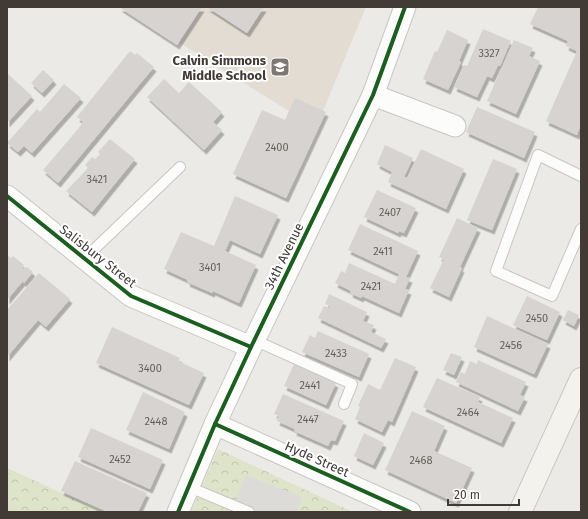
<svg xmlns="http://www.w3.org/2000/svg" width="588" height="519" viewBox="0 0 588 519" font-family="'Fira Sans',sans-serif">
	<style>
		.education { fill: #e2dcd3 }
		.forest { fill: url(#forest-crowns) }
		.parking { fill: #dddbd8 }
		.building { fill: #d6d3d0; filter: url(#shadow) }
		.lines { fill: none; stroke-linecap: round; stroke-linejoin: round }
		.lane-casing { stroke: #c9c6c3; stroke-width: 12 }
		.street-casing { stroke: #c9c6c3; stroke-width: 23 }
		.secondary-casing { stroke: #ccc7c0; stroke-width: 24 }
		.lane { stroke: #fcfcfb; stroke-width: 10 }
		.street { stroke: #fcfcfb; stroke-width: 21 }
		.secondary { stroke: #f4f2ed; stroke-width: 22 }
		.cycleway-casing { stroke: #fff; stroke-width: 6 }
		.cycleway { stroke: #1b5e20; stroke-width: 4 }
		.labels { text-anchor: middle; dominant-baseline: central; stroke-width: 4; stroke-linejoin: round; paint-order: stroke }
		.number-label { font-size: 11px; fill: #67615c }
		.poi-label { font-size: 13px; font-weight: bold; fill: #413a35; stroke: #fff; text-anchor: end }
		.street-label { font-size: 13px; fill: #413a35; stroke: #fff }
	</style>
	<defs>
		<pattern id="forest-crowns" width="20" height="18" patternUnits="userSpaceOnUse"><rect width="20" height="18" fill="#dde4c9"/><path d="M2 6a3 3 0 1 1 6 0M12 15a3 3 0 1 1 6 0" fill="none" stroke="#bfc4ad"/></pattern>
		<filter id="shadow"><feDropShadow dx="2.5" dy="4.5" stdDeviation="0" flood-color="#0004"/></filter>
	</defs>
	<rect width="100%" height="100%" fill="#eceae7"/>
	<polygon class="education" points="122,7 366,7 316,128"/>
	<g class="forest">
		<polygon points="218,449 353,512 191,512"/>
		<polygon points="7,468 103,512 7,512"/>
	</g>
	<polygon class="parking" points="246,475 302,497 296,512 232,512"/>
	<g class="building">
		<polygon points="119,7 202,7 177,45"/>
		<polygon points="207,7 264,7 247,33"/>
		<polygon points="538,7 581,7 581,124 577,135 546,121 577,51 566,46 568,41 530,24"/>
		<polygon points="483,29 511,41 500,66 498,65 492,78 487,76 477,97 454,87 464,65 467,66"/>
		<polygon points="447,30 468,40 459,61 461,62 448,90 423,79 435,51 437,52"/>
		<polygon points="514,40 533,48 529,56 540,61 516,114 487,101"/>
		<polygon points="130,51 135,55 137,53 154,67 58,183 43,170 78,129 83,122 77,117"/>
		<polygon points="43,70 54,80 42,93 31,83"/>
		<polygon points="8,74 32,96 7,123 7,75"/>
		<polygon points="164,79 179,93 189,82 222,112 213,122 222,130 204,150 147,97"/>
		<polygon points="64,84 81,98 32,153 24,146 18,152 7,143 37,109 40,112"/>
		<polygon points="295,98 326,112 286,198 233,174 262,110 285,120"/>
		<polygon points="477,107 535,132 524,158 466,132"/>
		<polygon points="110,139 135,159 92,212 66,191 88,168 85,165 92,157 95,159 100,154 98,152"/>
		<polygon points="385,145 413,158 404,177 407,178 421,149 464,169 446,209 388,182 392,172 377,164"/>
		<polygon points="493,159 517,169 492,230 467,220"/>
		<polygon points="377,190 416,208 404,233 399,231 398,233 364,217"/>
		<polygon points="235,196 278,215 260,254 230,240 225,251 256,265 239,303 213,291 212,293 187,282 188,280 164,269 181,232 214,246"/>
		<polygon points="457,218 478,228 460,267 462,268 449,297 430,288 444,259 439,257"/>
		<polygon points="360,224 418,251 406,277 410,278 405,289 409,290 399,313 362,296 361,298 350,293 351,291 335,283 341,271 345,273 349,263 395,284 399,274 348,250"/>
		<polygon points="7,254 11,258 13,256 24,265 22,268 24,269 27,267 33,272 24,283 23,281 7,300"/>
		<polygon points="39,273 70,299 46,327 38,320 7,357 7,310"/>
		<polygon points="329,294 367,312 363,321 374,325 371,332 386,339 381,348 318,318 324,306 329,308 330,306 325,304"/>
		<polygon points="527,296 560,312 547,340 513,325"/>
		<polygon points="568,310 579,315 574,326 563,320"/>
		<polygon points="487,316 548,344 534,374 474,347"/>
		<polygon points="112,327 180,358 178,361 204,373 189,405 96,363"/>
		<polygon points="318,331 369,354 359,377 302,352 310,335 315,338"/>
		<polygon points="451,353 462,357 454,375 443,370"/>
		<polygon points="395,358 416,367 392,422 388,420 382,432 355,419 360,407 358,406 368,384 380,390"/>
		<polygon points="478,360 526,382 520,395 525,397 518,411 456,382 461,372 465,374 470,361 477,364"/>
		<polygon points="294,364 336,383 326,405 284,386"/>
		<polygon points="437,378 480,397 478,402 513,418 501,443 423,407"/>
		<polygon points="143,392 185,412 169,449 126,430"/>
		<polygon points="283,394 344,421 335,441 331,440 328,446 294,431 295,429 277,421 279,416 274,414"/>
		<polygon points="412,411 445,426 434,451 472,468 456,503 385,470"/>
		<polygon points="91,428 163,460 150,489 78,457"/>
		<polygon points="364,433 384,443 373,465 354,456"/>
		<polygon points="75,461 147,493 138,512 108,512 61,491"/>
	</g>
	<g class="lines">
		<defs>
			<g id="lane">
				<polyline points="581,176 538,155 496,271 552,296 581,229"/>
				<polyline points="84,259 180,167"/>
				<polyline points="254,340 352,384 344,404"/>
				<polyline points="189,487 249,512"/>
			</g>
			<g id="street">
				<polyline points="373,95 455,126"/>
				<polyline points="7,196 131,296 251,347"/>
				<polyline points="215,424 410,512"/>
				<polyline points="178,512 215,424 251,347 373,95 405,7"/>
			</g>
			<polyline id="secondary" points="520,512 581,379"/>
		</defs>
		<use href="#lane" class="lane-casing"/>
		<use href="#street" class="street-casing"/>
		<use href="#secondary" class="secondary-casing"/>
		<use href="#lane" class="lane"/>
		<use href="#street" class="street"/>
		<use href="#secondary" class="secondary"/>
		<defs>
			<g id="cycleway">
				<polyline points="7,196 131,296 251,347"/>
				<polyline points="215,424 410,512"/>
				<polyline points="178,512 215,424 251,347 373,95 405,7"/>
			</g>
		</defs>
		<use href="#cycleway" class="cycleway-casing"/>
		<use href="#cycleway" class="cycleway"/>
	</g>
	<defs>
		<symbol id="school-square" viewBox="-11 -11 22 22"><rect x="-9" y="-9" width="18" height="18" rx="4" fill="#7d7873" stroke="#fff"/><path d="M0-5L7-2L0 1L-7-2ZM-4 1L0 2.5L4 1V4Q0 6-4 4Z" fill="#fff"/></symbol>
	</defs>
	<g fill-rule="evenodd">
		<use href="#school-square" x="269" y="56" width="22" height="22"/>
	</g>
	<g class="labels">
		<g class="number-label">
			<text x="489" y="53">3327</text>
			<text x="277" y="147">2400</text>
			<text x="97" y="179">3421</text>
			<text x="390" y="212">2407</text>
			<text x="383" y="251">2411</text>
			<text x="210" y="267">3401</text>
			<text x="371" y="286">2421</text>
			<text x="537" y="318">2450</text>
			<text x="511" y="345">2456</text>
			<text x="336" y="353">2433</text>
			<text x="150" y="368">3400</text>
			<text x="310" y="385">2441</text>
			<text x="468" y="412">2464</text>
			<text x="308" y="419">2447</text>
			<text x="156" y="421">2448</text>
			<text x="120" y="459">2452</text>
			<text x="421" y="460">2468</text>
		</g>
		<g class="poi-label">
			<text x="266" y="60">Calvin Simmons<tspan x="266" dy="15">Middle School</tspan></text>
		</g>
		<g class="street-label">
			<text transform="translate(98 256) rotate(38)">Salisbury Street</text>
			<text transform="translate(284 256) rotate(-64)">34th Avenue</text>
			<text transform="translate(317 459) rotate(24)">Hyde Street</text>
		</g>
	</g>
	<rect width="588" height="519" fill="none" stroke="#413a35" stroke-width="16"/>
	<path d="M448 499v6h71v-6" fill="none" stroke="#413a35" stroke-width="2"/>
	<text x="454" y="499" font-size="12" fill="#413a35" stroke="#ffffff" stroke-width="3" paint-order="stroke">20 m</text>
</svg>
